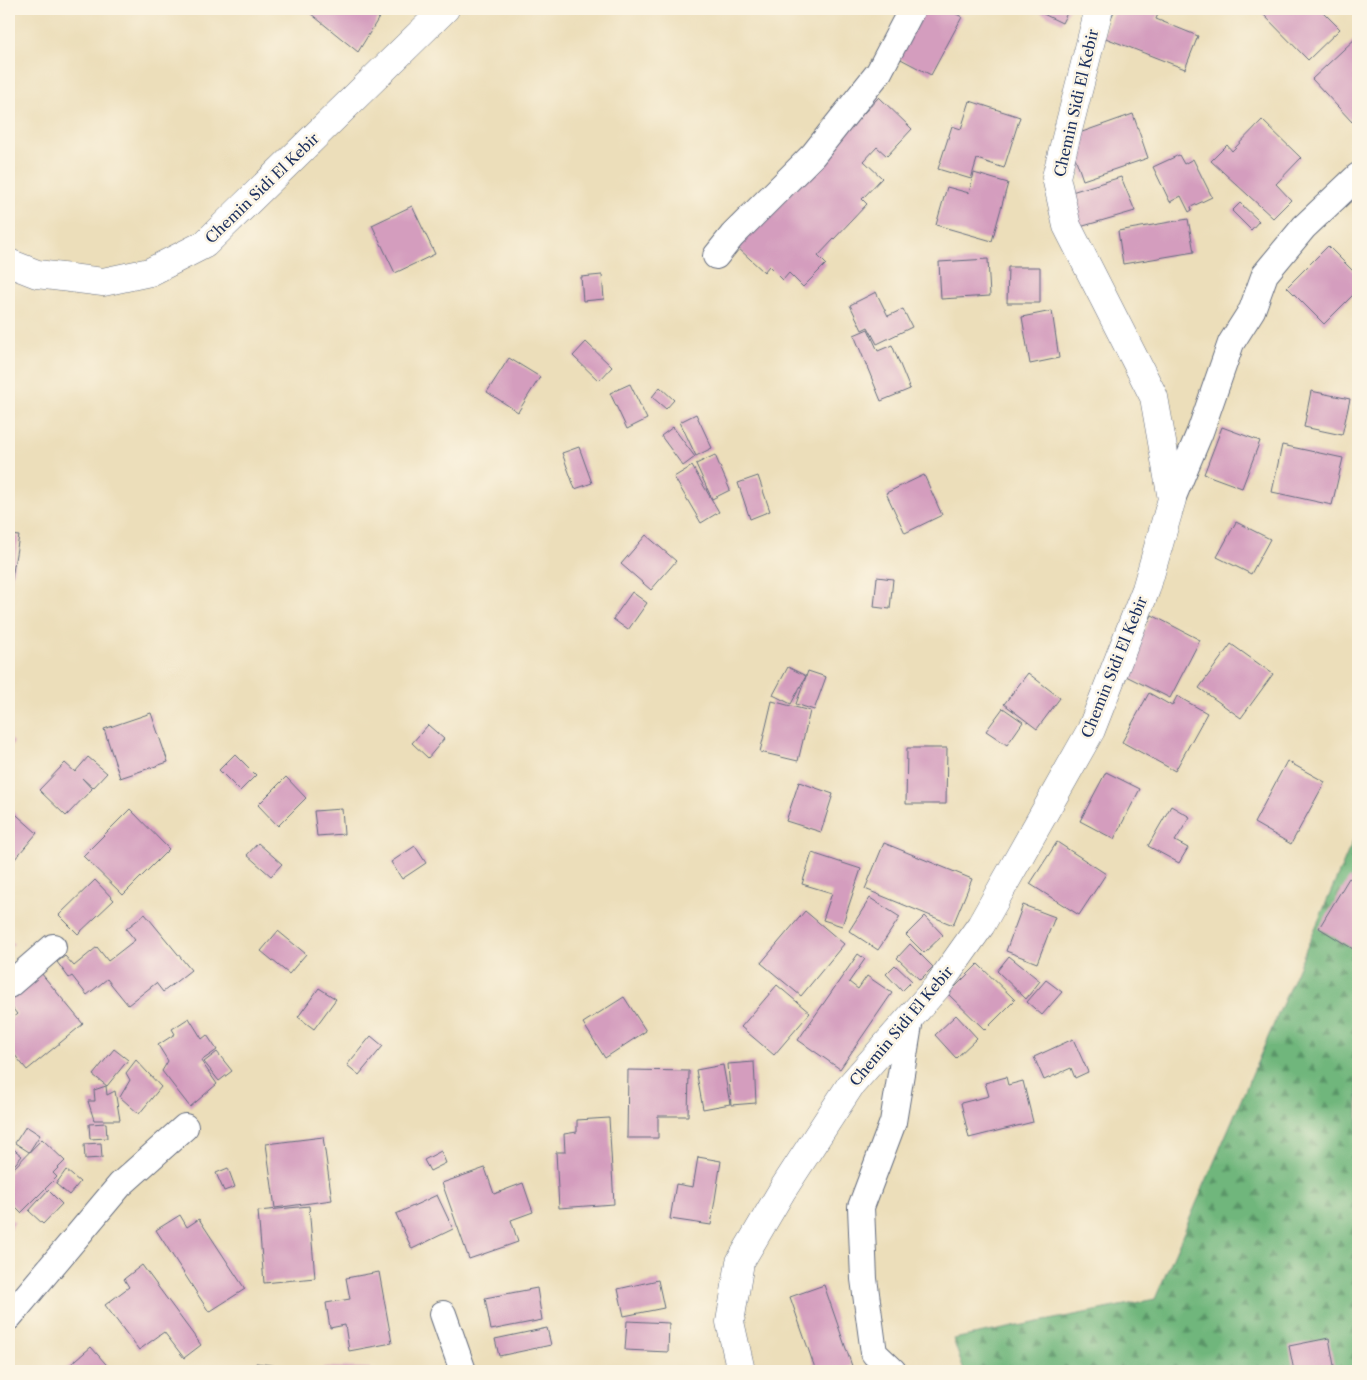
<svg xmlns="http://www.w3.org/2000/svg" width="1367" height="1380" viewBox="0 0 1367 1380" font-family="'Libre Caslon Text',serif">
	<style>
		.forest { fill: url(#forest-firs); stroke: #45726c }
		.building { fill: #d49dbe }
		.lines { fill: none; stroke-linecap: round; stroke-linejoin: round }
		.minor-casing { stroke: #646c7e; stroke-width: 28 }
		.tertiary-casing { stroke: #646c7e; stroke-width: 29 }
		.minor { stroke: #fff; stroke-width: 26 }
		.tertiary { stroke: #fff; stroke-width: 28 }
		.labels { text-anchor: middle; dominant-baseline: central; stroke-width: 5; stroke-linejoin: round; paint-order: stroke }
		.street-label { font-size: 15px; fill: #1b2f5e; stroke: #fcf5e5 }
	</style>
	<defs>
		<pattern id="forest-firs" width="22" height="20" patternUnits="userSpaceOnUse" patternTransform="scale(1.25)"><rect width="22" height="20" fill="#6fb67b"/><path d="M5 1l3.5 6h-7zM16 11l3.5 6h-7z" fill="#5a9468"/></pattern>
	</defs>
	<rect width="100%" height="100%" fill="#fcf5e5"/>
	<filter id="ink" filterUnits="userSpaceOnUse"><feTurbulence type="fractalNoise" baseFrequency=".02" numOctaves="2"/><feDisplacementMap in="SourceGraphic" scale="10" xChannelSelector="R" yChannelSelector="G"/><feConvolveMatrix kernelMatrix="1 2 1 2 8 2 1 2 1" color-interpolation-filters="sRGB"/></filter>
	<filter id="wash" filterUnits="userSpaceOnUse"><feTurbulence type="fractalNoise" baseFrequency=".0096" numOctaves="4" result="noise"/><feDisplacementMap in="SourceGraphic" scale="20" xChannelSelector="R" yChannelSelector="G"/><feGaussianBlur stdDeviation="1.12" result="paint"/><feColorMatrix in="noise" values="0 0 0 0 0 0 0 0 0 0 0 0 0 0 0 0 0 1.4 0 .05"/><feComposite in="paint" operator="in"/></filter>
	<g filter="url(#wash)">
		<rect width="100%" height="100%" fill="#ecdeba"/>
		<polygon class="forest" points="1358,829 1358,1371 964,1371 953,1339 1155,1299"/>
		<g id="blocks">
			<g class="building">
				<polygon points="305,9 370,9 380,16 358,52"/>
				<polygon points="920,9 947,9 962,17 931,75 895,56"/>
				<polygon points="1033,9 1069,9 1062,23"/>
				<polygon points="1115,9 1160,9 1156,19 1198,36 1185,69 1103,37"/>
				<polygon points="1258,9 1320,9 1340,29 1308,60"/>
				<polygon points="1358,36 1358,126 1353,121 1352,122 1312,79"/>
				<polygon points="879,97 912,129 887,156 877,147 864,161 882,178 862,199 867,204 818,256 826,264 803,287 789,273 783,280 769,266 764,272 737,247"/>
				<polygon points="970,101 1020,117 1004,168 977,159 971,179 938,169 952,126 961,129"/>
				<polygon points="1133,114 1148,158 1083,180 1068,137"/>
				<polygon points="1262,120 1301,158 1276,184 1291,200 1273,218 1211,161 1227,145 1232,151"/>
				<polygon points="1179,155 1184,164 1193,159 1212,197 1191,207 1192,210 1189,212 1181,196 1170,202 1153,167"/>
				<polygon points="974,173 1008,183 992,241 936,225 947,187 969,193"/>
				<polygon points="1121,177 1135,211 1073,229 1065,194"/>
				<polygon points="1240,203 1259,221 1251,230 1232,211"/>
				<polygon points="412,206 435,254 395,273 372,225"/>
				<polygon points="1188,219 1194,252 1123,264 1118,231"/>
				<polygon points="1328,246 1358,276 1358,290 1324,324 1287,287"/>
				<polygon points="988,259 990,296 941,299 939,262"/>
				<polygon points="1008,267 1040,267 1040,303 1007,303"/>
				<polygon points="602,275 604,299 583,301 581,277"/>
				<polygon points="876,292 888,316 903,309 912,327 877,344 868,327 862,330 850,305"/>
				<polygon points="1052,311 1059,358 1030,364 1022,317"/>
				<polygon points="868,329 878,351 892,345 910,389 881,401 854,335"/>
				<polygon points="586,342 612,367 599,381 573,356"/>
				<polygon points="509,358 540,377 518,412 487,392"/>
				<polygon points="630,384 647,419 627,429 610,393"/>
				<polygon points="660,387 674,400 666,409 652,397"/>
				<polygon points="1311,391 1350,399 1342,435 1304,427"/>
				<polygon points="696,414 712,448 696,456 680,422"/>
				<polygon points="673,427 695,457 683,466 661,436"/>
				<polygon points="1222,427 1260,441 1242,488 1204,474"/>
				<polygon points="1282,445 1343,458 1332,505 1272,492"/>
				<polygon points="579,447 592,483 575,489 562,453"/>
				<polygon points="715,455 730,490 712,499 696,464"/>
				<polygon points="692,466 719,512 701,523 674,477"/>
				<polygon points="924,475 942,515 905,533 886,493"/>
				<polygon points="758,476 770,511 750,519 738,483"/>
				<polygon points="1236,522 1270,539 1251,574 1217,557"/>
				<polygon points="9,535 19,536 10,590 9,590"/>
				<polygon points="646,535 676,561 651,590 621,564"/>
				<polygon points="877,577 893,579 890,609 874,607"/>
				<polygon points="632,592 647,603 628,630 613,619"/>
				<polygon points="1152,615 1200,640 1170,698 1122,674"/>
				<polygon points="1231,644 1273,674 1241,718 1199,688"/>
				<polygon points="788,667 806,676 791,704 773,695"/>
				<polygon points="808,671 826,677 814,710 796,704"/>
				<polygon points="1028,673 1060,698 1037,729 1004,704"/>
				<polygon points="1149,693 1172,706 1177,696 1207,713 1175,771 1122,742"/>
				<polygon points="772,701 810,711 798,761 760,752"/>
				<polygon points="1003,708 1023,722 1007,745 986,731"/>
				<polygon points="151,713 168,762 120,778 104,729"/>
				<polygon points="428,725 444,739 428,758 412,743"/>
				<polygon points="9,737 14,742 9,749"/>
				<polygon points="907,748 947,748 946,804 906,804"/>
				<polygon points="235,754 256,775 240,791 219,770"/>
				<polygon points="88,757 107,773 93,788 82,778 92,789 66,816 39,790 65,763 75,772"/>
				<polygon points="1287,761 1325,782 1291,844 1254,823"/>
				<polygon points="1106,772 1140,789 1114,839 1080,821"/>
				<polygon points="286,777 306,798 278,826 258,805"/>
				<polygon points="799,782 833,794 821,832 786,821"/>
				<polygon points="1171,806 1190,817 1175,841 1188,848 1179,863 1148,846"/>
				<polygon points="9,808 37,833 14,860 9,856"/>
				<polygon points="130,809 169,849 123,895 83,856"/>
				<polygon points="342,809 344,834 317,836 314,811"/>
				<polygon points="1057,842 1106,874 1079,915 1030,884"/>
				<polygon points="258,843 282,864 271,876 247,855"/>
				<polygon points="884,843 972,879 953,925 865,889"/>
				<polygon points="415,846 426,863 402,879 391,862"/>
				<polygon points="812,853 861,869 842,926 823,920 832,893 802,884"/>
				<polygon points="1349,878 1358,884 1358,952 1319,928"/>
				<polygon points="95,880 114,900 78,934 59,915"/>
				<polygon points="870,898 900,917 878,950 849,931"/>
				<polygon points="1023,905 1055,917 1037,963 1006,951"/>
				<polygon points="805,911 844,944 801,996 761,963"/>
				<polygon points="145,914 191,970 163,992 156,983 128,1005 107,979 87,995 72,976 69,978 57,962 65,956 74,966 97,947 108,961 135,940 126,929"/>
				<polygon points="925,916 943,935 924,953 906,935"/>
				<polygon points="278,931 306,954 289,974 261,951"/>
				<polygon points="9,938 14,944 9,948"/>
				<polygon points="910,944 933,967 920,980 897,958"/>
				<polygon points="858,954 865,959 849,982 858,989 867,976 892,993 840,1069 798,1040"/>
				<polygon points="1009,956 1040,981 1026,999 997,971"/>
				<polygon points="978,964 1015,1000 985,1030 948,994"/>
				<polygon points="895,965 912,981 902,991 886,974"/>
				<polygon points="41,973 83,1024 27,1070 9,1048 9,1021 17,1014 9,1004 9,1000"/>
				<polygon points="1046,980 1062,992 1042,1015 1027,1002"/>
				<polygon points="777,985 810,1013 774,1055 741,1027"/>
				<polygon points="319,988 336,999 314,1029 298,1017"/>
				<polygon points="624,997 646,1031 605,1058 583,1023"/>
				<polygon points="956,1015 977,1038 956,1058 935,1035"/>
				<polygon points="189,1018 202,1039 207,1035 217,1050 201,1061 217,1084 190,1107 162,1071 168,1061 158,1045 175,1034 172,1029"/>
				<polygon points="371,1036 383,1046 359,1075 347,1065"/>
				<polygon points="1073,1039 1088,1072 1075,1078 1071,1068 1044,1080 1034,1057"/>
				<polygon points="114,1049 128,1060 107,1086 93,1075"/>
				<polygon points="217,1052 232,1071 219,1081 204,1062"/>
				<polygon points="136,1060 161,1087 139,1114 120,1097 130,1080 126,1073"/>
				<polygon points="754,1062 756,1103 731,1105 728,1064"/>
				<polygon points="723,1065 730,1104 703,1109 696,1070"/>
				<polygon points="628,1070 689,1071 688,1116 658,1116 658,1138 627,1138"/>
				<polygon points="1006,1077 1008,1085 1023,1081 1033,1122 969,1138 961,1103 989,1096 985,1083"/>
				<polygon points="106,1086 107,1095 115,1091 120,1120 94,1120 88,1101 95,1101 94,1090"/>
				<polygon points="609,1118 614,1204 559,1208 556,1152 565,1152 564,1134 577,1132 577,1120"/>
				<polygon points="106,1123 107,1138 90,1139 89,1124"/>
				<polygon points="26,1126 40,1135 29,1152 15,1143"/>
				<polygon points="323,1137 332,1200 275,1208 266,1144"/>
				<polygon points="42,1139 65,1161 53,1173 57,1177 21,1213 9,1201 9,1173"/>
				<polygon points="101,1143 102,1158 85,1159 84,1144"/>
				<polygon points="11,1147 22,1156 9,1171 9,1150"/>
				<polygon points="441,1151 446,1163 430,1171 424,1160"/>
				<polygon points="698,1157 721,1161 711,1225 670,1219 676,1184 693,1187"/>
				<polygon points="228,1168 235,1187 224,1191 216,1173"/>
				<polygon points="485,1168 494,1194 523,1183 533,1212 511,1220 518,1242 469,1259 442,1183"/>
				<polygon points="66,1170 80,1182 69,1195 56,1184"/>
				<polygon points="48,1190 62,1204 43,1224 29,1211"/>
				<polygon points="437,1195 453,1229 412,1249 396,1214"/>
				<polygon points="309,1206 315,1278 264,1283 258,1211"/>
				<polygon points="180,1215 187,1227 199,1219 245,1289 209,1312 156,1230"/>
				<polygon points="9,1218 15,1222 9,1230"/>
				<polygon points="142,1265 201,1345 184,1358 164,1332 139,1350 105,1305 129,1287 124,1279"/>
				<polygon points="379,1272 392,1343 349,1351 345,1325 330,1328 326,1303 350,1299 346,1278"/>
				<polygon points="658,1280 664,1308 624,1316 618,1289"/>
				<polygon points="824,1285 852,1366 837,1371 816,1371 790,1297"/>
				<polygon points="537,1288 542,1320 491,1330 485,1298"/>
				<polygon points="627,1321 669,1323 668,1352 625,1350"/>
				<polygon points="547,1328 551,1345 499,1356 495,1339"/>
				<polygon points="1329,1338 1335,1371 1294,1371 1289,1346"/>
				<polygon points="91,1347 112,1371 63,1371"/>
				<polygon points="256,1363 308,1370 308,1371 255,1371"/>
				<polygon points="323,1367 371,1368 371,1371 323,1371"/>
			</g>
		</g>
	</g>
	<g filter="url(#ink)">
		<use href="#blocks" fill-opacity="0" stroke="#646c7e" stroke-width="1"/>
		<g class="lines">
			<defs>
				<g id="minor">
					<polyline points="716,256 732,236 813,155 879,72 912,9"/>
					<polyline points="1172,499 1200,432 1231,343 1252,310 1265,274 1304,227 1358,176"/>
					<polyline points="9,985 53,947"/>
					<polyline points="443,1314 463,1371"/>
					<polyline points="9,1317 120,1185 185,1127"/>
					<polyline points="893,1371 874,1353 864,1279 861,1207 893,1122 910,1019"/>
				</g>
				<g id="tertiary">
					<polyline points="9,263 37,274 103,282 150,272 205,244 445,9"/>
					<polyline points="741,1371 730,1322 740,1262 783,1189 850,1086 937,987 981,925 1091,730 1146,589 1172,499 1154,397 1067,226 1056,177 1099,9"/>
				</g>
			</defs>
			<use href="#minor" class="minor-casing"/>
			<use href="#tertiary" class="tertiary-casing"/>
			<use href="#minor" class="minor"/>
			<use href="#tertiary" class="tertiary"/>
		</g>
	</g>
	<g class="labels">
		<g class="street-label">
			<text transform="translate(1076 103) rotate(-77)">Chemin Sidi El Kebir</text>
			<text transform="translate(262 188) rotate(-44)">Chemin Sidi El Kebir</text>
			<text transform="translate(1114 667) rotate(-68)">Chemin Sidi El Kebir</text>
			<text transform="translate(901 1026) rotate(-50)">Chemin Sidi El Kebir</text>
		</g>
	</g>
	<rect width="1367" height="1380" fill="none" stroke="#fcf5e5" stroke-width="30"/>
</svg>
